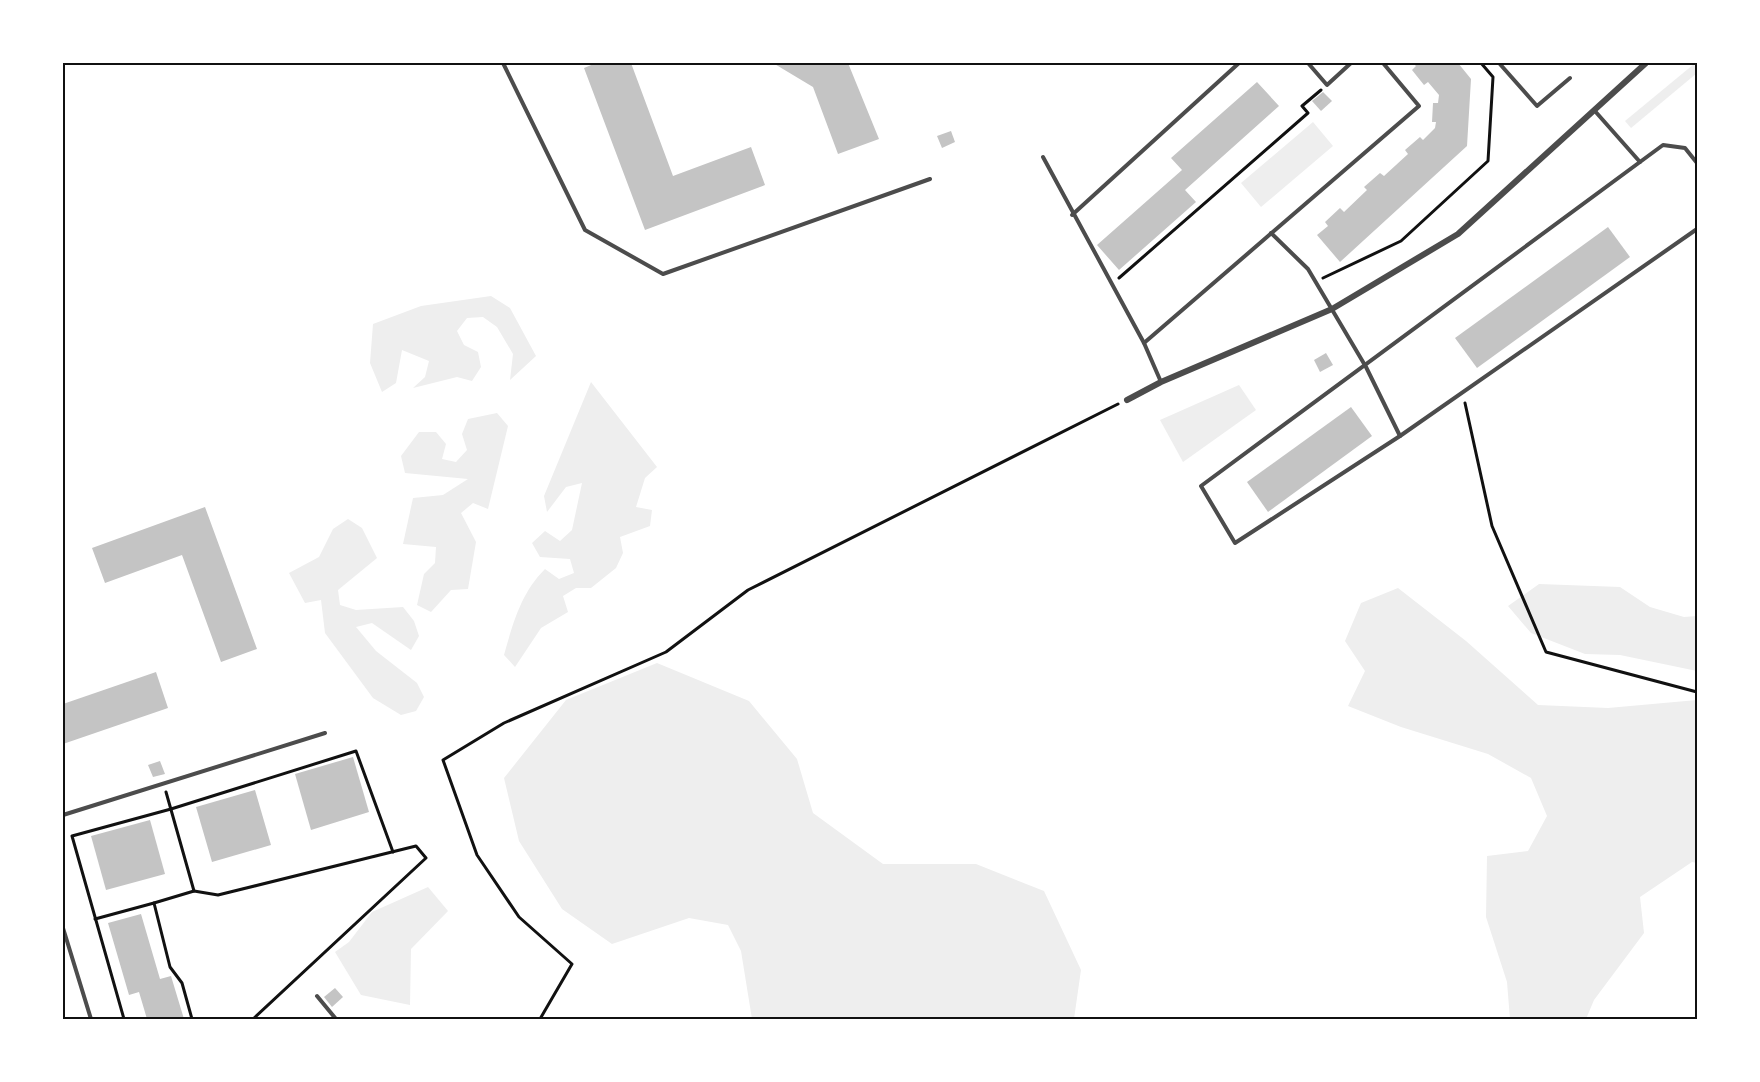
<svg xmlns="http://www.w3.org/2000/svg" width="1760" height="1082" viewBox="0 0 1760 1082" font-family="'Exo 2',sans-serif">
	<style>
		.green { fill: #eee }
		.building { fill: #c4c4c4 }
		.lines { fill: none; stroke-linecap: round; stroke-linejoin: round }
		.path { stroke: #111; stroke-width: 3 }
		.service { stroke: #4c4c4c; stroke-width: 4 }
		.minor { stroke: #4c4c4c; stroke-width: 6 }
		.neatline { fill: none; stroke: #111; stroke-width: 2 }
	</style>
	<rect width="100%" height="100%" fill="#fff"/>
	<g class="green">
		<polygon points="1694,64 1697,73 1631,128 1625,121"/>
		<polygon points="1313,122 1333,146 1261,207 1241,183"/>
		<polygon points="491,296 510,308 536,356 510,380 513,354 497,327 483,317 467,318 457,331 464,345 478,352 481,367 472,381 457,377 413,388 425,377 429,361 402,350 396,383 382,392 370,363 373,324 421,306"/>
		<path d="M591,382L657,467L645,478L636,507L652,510L650,526L620,537L623,553L616,568L591,588H576L563,596L568,612L541,628L515,667L504,655C513,623 521,593 545,569L559,579L574,573L570,559L540,557L532,543L545,531L560,541L572,530L582,483L566,487L547,512L544,496Z"/>
		<polygon points="1239,385 1256,410 1183,462 1160,420"/>
		<polygon points="497,413 508,426 488,509 473,503 461,513 476,542 468,589 451,590 431,612 417,605 424,574 435,563 436,547 403,544 413,498 443,495 468,479 405,473 401,456 419,432 436,432 446,444 442,459 456,462 467,450 462,434 468,419"/>
		<polygon points="348,519 362,528 377,558 338,590 340,605 356,610 403,607 414,621 419,636 411,650 372,623 356,627 376,651 417,683 424,697 416,711 401,715 373,698 325,633 321,600 305,603 289,573 319,557 333,529"/>
		<polygon points="1539,584 1620,587 1650,607 1684,617 1697,616 1697,671 1620,655 1585,654 1531,633 1508,606"/>
		<polygon points="1398,588 1466,641 1538,705 1608,708 1697,700 1697,863 1692,862 1640,897 1644,933 1594,1000 1586,1019 1510,1019 1507,982 1486,917 1487,856 1528,851 1547,816 1531,778 1488,754 1401,727 1348,706 1365,671 1345,641 1361,603"/>
		<polygon points="657,663 749,701 797,759 813,813 883,864 976,864 1044,891 1081,970 1074,1019 752,1019 741,951 728,925 689,918 612,944 562,909 519,841 504,778 566,700"/>
		<polygon points="428,887 448,911 411,949 410,1005 361,995 335,952 349,942 372,912"/>
	</g>
	<g class="building">
		<polygon points="596,63 631,63 673,176 751,147 765,185 645,230 584,68"/>
		<polygon points="773,63 848,63 879,139 838,154 813,87"/>
		<polygon points="1413,63 1458,63 1471,79 1467,146 1340,262 1317,235 1328,226 1325,222 1340,208 1344,212 1367,190 1364,187 1380,173 1384,176 1408,154 1405,150 1420,137 1423,140 1435,128 1436,122 1432,122 1433,103 1438,103 1439,95 1428,82 1424,85 1412,70 1416,66"/>
		<polygon points="1257,82 1279,106 1185,190 1196,202 1119,270 1097,245 1182,170 1171,158"/>
		<polygon points="1323,92 1332,101 1321,111 1312,101"/>
		<polygon points="951,131 955,142 942,148 937,136"/>
		<polygon points="1608,227 1630,257 1477,368 1455,338"/>
		<polygon points="1326,353 1333,365 1320,372 1314,360"/>
		<polygon points="1351,407 1372,436 1268,512 1247,482"/>
		<polygon points="205,507 257,649 221,662 182,555 105,583 92,548"/>
		<polygon points="156,672 168,708 63,744 63,704"/>
		<polygon points="353,757 369,812 311,830 295,774"/>
		<polygon points="160,761 165,774 153,777 148,765"/>
		<polygon points="255,790 271,845 212,862 196,807"/>
		<polygon points="150,820 165,874 106,890 91,836"/>
		<polygon points="141,914 160,979 171,976 184,1019 147,1019 139,992 129,995 108,923"/>
		<polygon points="335,988 343,997 332,1007 324,997"/>
	</g>
	<g class="lines">
		<g class="path">
			<polyline points="1119,278 1308,113 1302,106 1321,90"/>
			<polyline points="1323,278 1401,241 1488,161 1493,77 1481,63"/>
			<polyline points="1465,403 1492,526 1546,652 1697,692"/>
			<polyline points="166,792 194,891 154,903 170,967 182,983 192,1019"/>
			<polyline points="194,891 218,895 416,846 426,858 253,1019"/>
			<polyline points="95,919 154,903"/>
			<polyline points="124,1019 72,836 171,809 356,751 393,852"/>
			<polyline points="299,1019 303,1019"/>
			<polyline points="540,1019 572,964 519,917 477,855 443,760 504,723 666,652 748,590 1118,404"/>
		</g>
		<g class="service">
			<polyline points="503,63 585,230 663,274 930,179"/>
			<polyline points="1308,63 1327,85 1351,63"/>
			<polyline points="1499,63 1537,106 1570,78"/>
			<polyline points="1594,110 1640,162"/>
			<polyline points="1043,157 1144,343 1161,382"/>
			<polyline points="1697,163 1685,148 1663,145 1201,486 1235,543 1400,436 1697,229"/>
			<polyline points="1072,215 1239,63"/>
			<polyline points="1271,233 1308,269 1366,367 1400,436"/>
			<polyline points="1144,343 1419,106 1383,63"/>
			<polyline points="63,815 325,733"/>
			<polyline points="63,928 91,1019"/>
			<polyline points="317,996 336,1019"/>
		</g>
		<polyline class="minor" points="1127,400 1161,382 1332,309 1458,234 1646,63"/>
	</g>
	<rect width="1760" height="1082" fill="none" stroke="#ffffff" stroke-width="129"/>
	<rect x="64" y="64" width="1632" height="954" class="neatline"/>
</svg>
